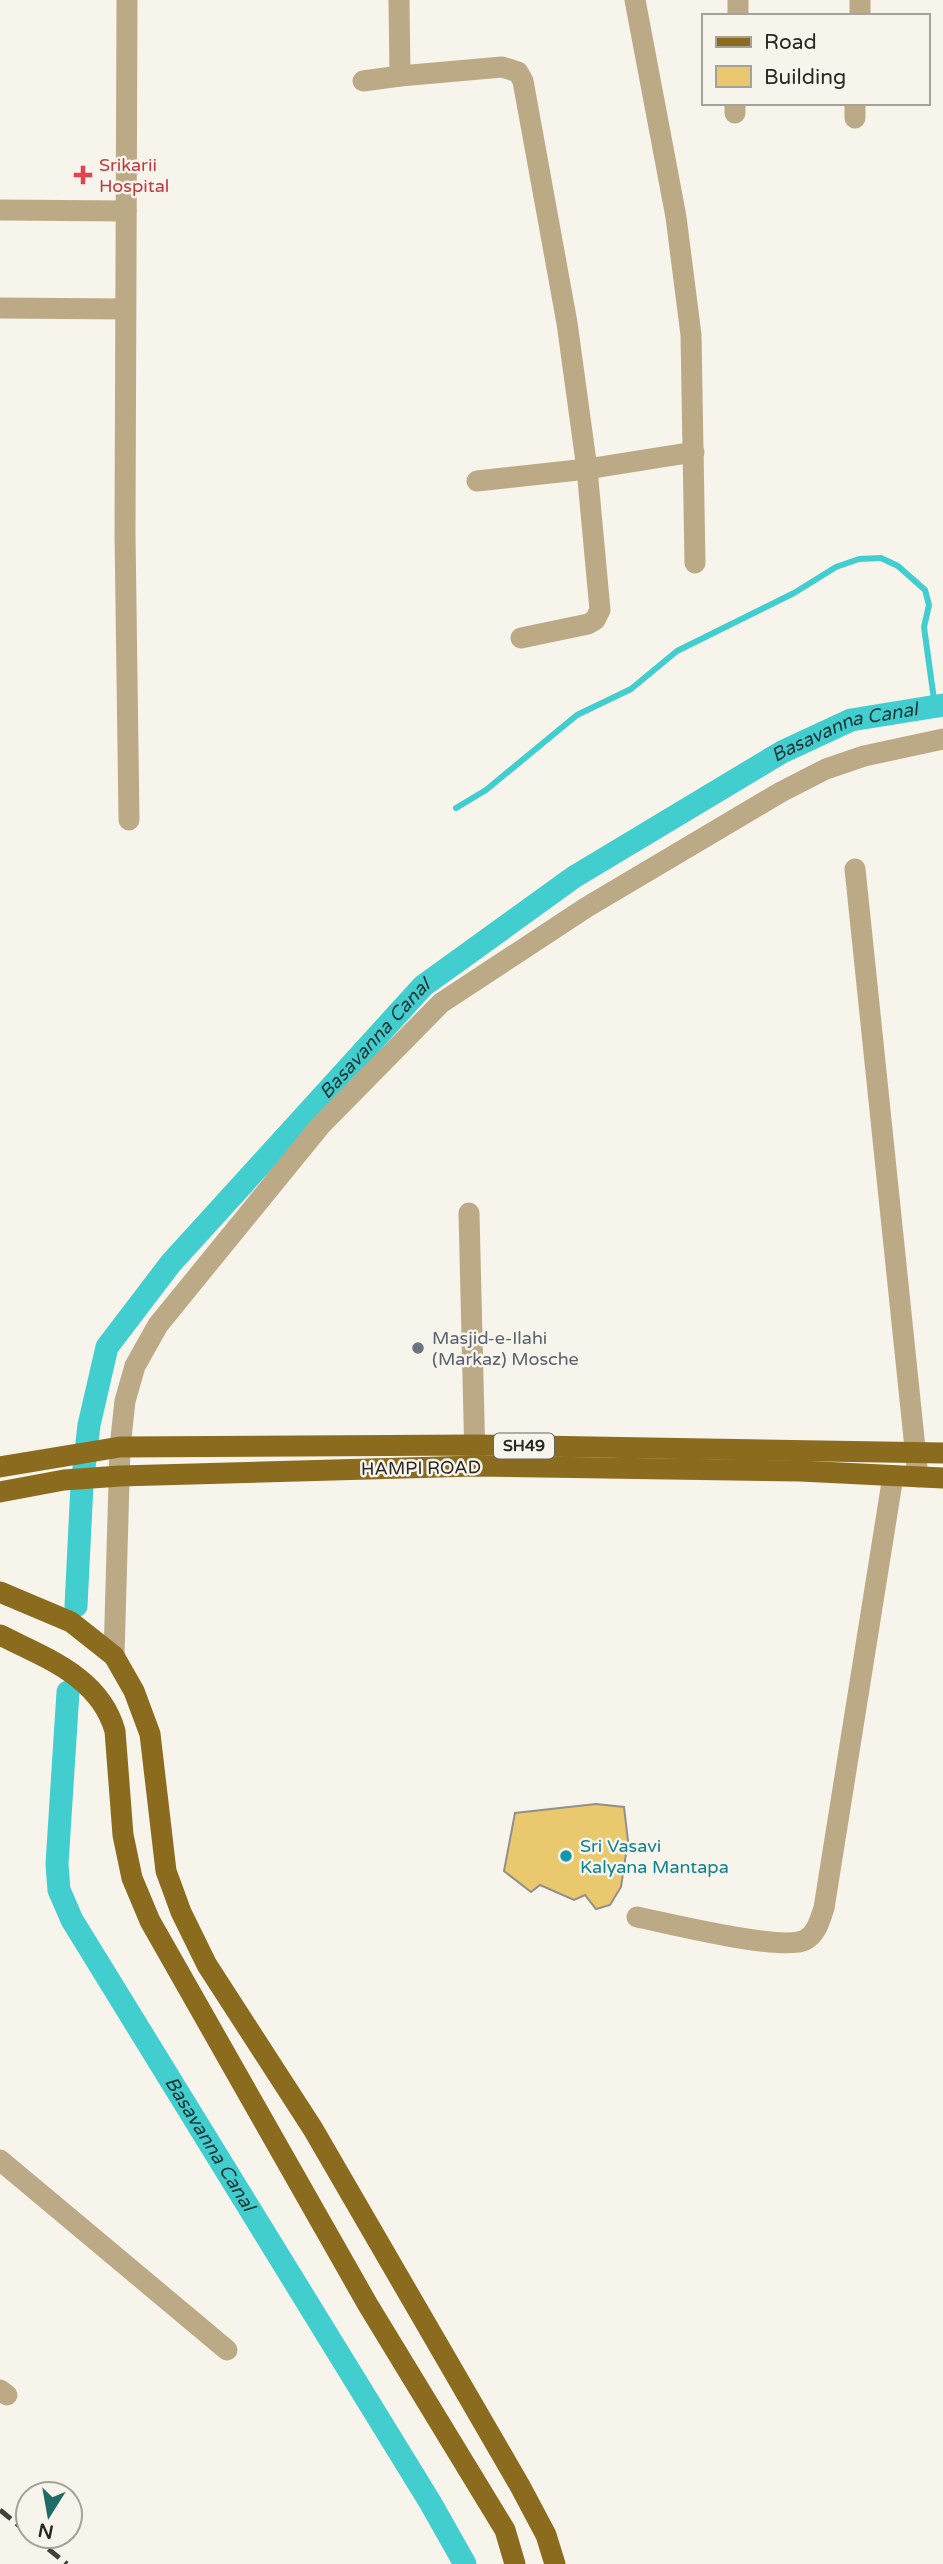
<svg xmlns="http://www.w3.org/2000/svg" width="943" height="2564" viewBox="0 0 943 2564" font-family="'Varela Round',sans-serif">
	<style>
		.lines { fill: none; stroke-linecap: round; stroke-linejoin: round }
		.stream { stroke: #42cecf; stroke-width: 6 }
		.canal { stroke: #42cecf; stroke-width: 23 }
		.building { fill: #eac86d; stroke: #939089; stroke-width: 2 }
		.minor { stroke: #bcaa87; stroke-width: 21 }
		.major { stroke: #8b6c1f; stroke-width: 21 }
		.rail { stroke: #43413d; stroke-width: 5; stroke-dasharray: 14 7; stroke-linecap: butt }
		.health-dot { fill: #e0444e; stroke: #f7f4ec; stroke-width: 2.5 }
		.worship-dot { fill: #6b7280; stroke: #f7f4ec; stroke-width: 2.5 }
		.culture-dot { fill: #0f9aa8; stroke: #f7f4ec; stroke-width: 2.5 }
		.labels { text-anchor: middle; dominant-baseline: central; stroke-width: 5; stroke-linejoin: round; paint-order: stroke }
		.shield { fill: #f7f4ec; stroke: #686561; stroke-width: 2 }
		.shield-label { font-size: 16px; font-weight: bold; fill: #2a2825 }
		.health-label { font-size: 18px; fill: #be3a42; stroke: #f7f4ec; text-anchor: start }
		.worship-label { font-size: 18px; fill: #5b616d; stroke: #f7f4ec; text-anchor: start }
		.street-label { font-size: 18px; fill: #2a2825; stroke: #f7f4ec }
		.culture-label { font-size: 18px; fill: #0d838f; stroke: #f7f4ec; text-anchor: start }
		.water-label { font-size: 19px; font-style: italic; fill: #203737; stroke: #f7f4ec }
	</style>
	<rect width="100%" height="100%" fill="#f7f4ec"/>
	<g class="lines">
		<polyline class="stream" points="456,808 486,790 577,715 631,689 677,651 794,593 836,567 859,559 881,558 898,566 925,590 929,605 924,627 935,707"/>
		<g class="canal">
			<path id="s1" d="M76,1606L82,1485L89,1425L107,1347L171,1263L423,986L574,877L782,752L851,720L943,705"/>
			<path id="s2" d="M68,1692L57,1864L59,1890L72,1920L430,2502L465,2564"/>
		</g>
	</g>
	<polygon class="building" points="596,1804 624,1807 628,1841 621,1887 610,1905 596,1909 585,1895 574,1900 540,1885 531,1892 504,1871 515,1813"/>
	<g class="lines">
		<g class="minor">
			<polyline points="127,0 125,533 129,820"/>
			<polyline points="635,0 676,217 691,335 695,563"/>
			<polyline points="738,16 738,0"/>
			<polyline points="860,16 860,0"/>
			<polyline points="400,76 502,67 518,72 523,81 567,323 587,469 600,610 595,620 588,624 521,638"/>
			<polyline points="363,81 400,76 399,0"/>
			<polyline points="735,113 735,103"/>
			<polyline points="855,118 855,103"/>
			<polyline points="0,210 126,211"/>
			<polyline points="0,308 125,309"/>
			<polyline points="477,481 587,469 694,452"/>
			<polyline points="855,869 918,1477"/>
			<polyline points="469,1213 475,1461"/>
			<polyline points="114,1656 120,1447 125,1401 135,1366 158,1325 320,1126 441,1003 587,907 781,792 826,769 864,756 943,739"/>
			<path d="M637,1917C668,1923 781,1952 805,1940C817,1934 820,1919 824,1908L893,1476"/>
			<polyline points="0,2160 227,2350"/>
			<polyline points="0,2390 7,2395"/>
		</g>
		<g class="major">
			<polyline points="0,1467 120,1447 474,1445 943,1453"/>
			<polyline points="0,1492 64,1480 120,1476 475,1466 800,1471 943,1478"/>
			<polyline points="0,1592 71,1622 114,1656 134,1691 150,1734 166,1871 181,1912 207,1965 313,2129 520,2486 546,2535 555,2564"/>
			<path d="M0,1635C46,1658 100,1677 115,1731L123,1835L132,1878L150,1921L368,2305L505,2530L515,2564"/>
		</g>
		<g class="rail">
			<polyline points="0,2510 28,2533"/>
			<polyline points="32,2536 67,2564"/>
		</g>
	</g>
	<path class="health-dot" d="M79.5 164.5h7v7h7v7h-7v7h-7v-7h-7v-7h7z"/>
	<circle class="worship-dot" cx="418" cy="1348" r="7"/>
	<circle class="culture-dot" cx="566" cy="1856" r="7"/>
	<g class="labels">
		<rect class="shield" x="494" y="1433.5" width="60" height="25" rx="5"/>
		<g class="shield-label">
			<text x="524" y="1446">SH49</text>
		</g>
		<g class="health-label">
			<text x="99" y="165">Srikarii<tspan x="99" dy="21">Hospital</tspan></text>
		</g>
		<g class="worship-label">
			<text x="432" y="1338">Masjid-e-Ilahi<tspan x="432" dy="21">(Markaz) Mosche</tspan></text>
		</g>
		<g class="street-label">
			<text transform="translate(421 1468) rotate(-1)">HAMPI ROAD</text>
		</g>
		<g class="culture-label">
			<text x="580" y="1846">Sri Vasavi<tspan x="580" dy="21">Kalyana Mantapa</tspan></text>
		</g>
		<g class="water-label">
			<text stroke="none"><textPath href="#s1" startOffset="1237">Basavanna Canal</textPath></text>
			<text stroke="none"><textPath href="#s1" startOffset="670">Basavanna Canal</textPath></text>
			<text stroke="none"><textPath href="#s2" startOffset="494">Basavanna Canal</textPath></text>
		</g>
	</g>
	<rect x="702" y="14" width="228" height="91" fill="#f7f4ec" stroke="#a5a29c" stroke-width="2"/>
	<rect x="716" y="37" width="35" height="10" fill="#8b6c1f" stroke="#a5a29c" stroke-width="2"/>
	<text x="764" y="49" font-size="21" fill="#2a2825">Road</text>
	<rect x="716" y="66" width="35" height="21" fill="#eac86d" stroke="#a5a29c" stroke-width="2"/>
	<text x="764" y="84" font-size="21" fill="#2a2825">Building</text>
	<g transform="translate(49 2515) rotate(191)"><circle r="33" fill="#f7f4ec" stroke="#a5a29c" stroke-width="2"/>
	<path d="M0-5L12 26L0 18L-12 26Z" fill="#206b67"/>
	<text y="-10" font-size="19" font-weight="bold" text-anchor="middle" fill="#2a2825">N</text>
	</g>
</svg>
